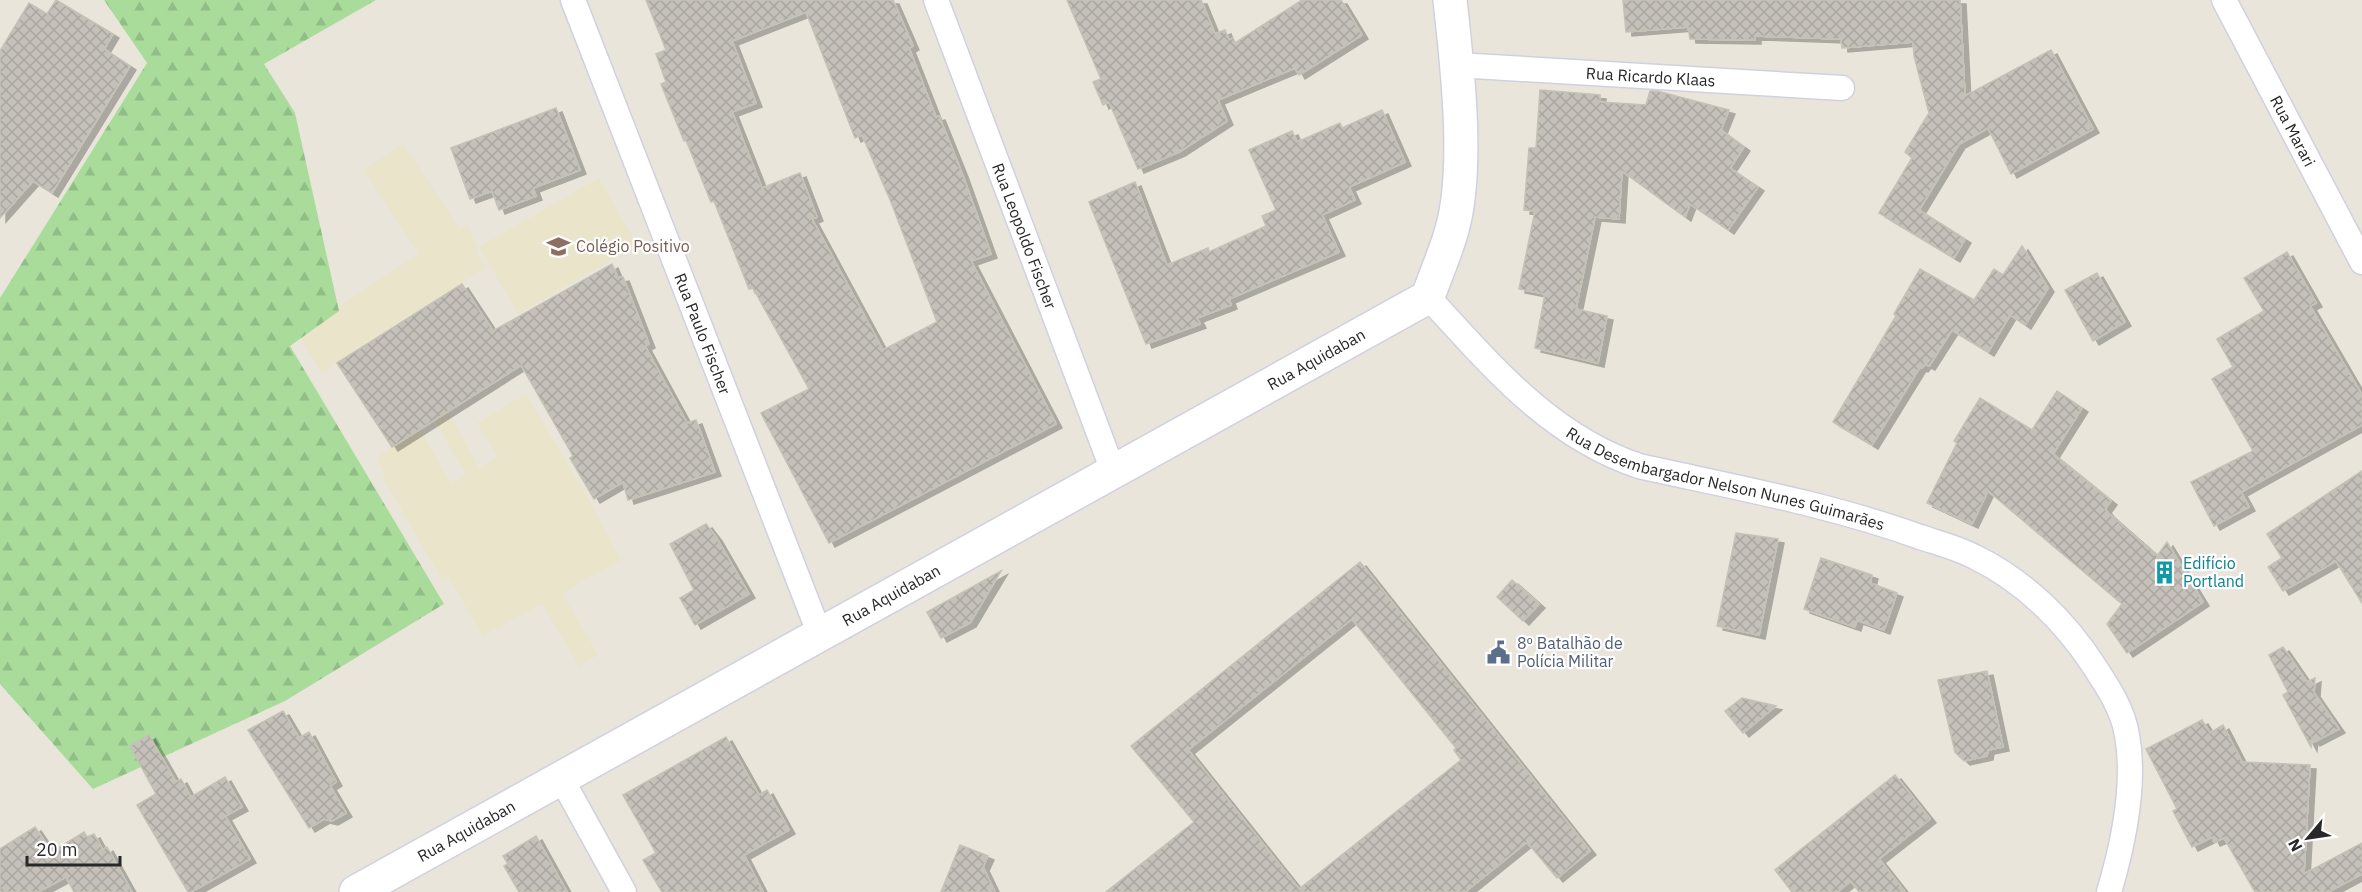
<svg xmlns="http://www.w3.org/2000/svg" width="2362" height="892" viewBox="0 0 2362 892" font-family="'IBM Plex Sans',sans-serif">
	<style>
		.education { fill: #eae4cb }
		.forest { fill: url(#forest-firs) }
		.building { fill: url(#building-cross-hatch); stroke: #c4c1b5; stroke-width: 1.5; fill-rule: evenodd; filter: url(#shadow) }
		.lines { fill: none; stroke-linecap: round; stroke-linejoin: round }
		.street-casing { stroke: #d0d1e0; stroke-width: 27 }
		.secondary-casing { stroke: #d0d1e0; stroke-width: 36 }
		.street { stroke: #fff; stroke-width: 24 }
		.secondary { stroke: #fff; stroke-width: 33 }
		.labels { text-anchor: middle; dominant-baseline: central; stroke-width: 4.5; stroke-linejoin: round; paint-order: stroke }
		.street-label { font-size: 16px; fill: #282828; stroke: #fff }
		.education-label { font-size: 16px; fill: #785e54; stroke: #fff; text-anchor: start }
		.culture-label { font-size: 16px; fill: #0d838f; stroke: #fff; text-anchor: start }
		.service-label { font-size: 16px; fill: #4e5e75; stroke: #fff; text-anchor: start }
	</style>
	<defs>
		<pattern id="forest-firs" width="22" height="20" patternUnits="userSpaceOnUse" patternTransform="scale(1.5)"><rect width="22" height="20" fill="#a9dc9b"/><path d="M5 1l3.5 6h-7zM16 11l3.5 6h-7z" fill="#91bd86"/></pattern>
		<pattern id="building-cross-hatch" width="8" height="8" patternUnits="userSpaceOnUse" patternTransform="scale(1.5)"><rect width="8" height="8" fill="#c5c1ba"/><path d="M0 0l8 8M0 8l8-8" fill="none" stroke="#a9a6a0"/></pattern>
		<filter id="shadow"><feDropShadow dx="6" dy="4" stdDeviation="0" flood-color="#0004"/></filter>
	</defs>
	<rect width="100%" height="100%" fill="#e9e5db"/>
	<g class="education">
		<polygon points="403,144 460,229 467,225 478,249 475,252 486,268 322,373 297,333 419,254 364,170"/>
		<polygon points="599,178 637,245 518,314 479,247"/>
		<polygon points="526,394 590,501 621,560 562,593 598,655 579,666 542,604 483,636 448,576 442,580 383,478 386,476 376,458 420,430 451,483 466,474 434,420 448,411 479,468 498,456 477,423"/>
	</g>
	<polygon class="forest" points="104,0 376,0 264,64 295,113 339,311 290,346 444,604 285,701 93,789 0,684 0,298 147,63"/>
	<g class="building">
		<polygon points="56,0 113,34 104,49 130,66 52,193 33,181 0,218 0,51 29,3 47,14"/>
		<path d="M646,0H893L913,46L909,48L936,117L939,116L962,173L991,254L971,261L1056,424L829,543L761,413L809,389L753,288L749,289L714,201L711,202L686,140L684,141L661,84L666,82L656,54L666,50ZM806,12L855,138L862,135L891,202L937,322L883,350L812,219L817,217L800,173L762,188L732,112L756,103L732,41Z"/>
		<polygon points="1067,0 1201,0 1215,34 1225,30 1229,40 1233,38 1235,43 1302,0 1341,0 1362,35 1299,75 1295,68 1218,100 1227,121 1179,152 1138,169 1109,102 1103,105 1093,82 1101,79"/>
		<polygon points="1623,0 1960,0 1965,96 2051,50 2093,129 2011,174 1988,128 1959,144 1919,210 1965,239 1954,258 1879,213 1912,158 1905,152 1929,113 1914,56 1913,42 1842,48 1841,39 1755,36 1755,40 1690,39 1688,27 1626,32"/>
		<polygon points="1540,90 1600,95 1600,102 1646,105 1650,91 1657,91 1729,110 1721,130 1744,147 1730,168 1758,187 1728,230 1690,204 1685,217 1622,171 1619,219 1595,217 1576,309 1607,316 1598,363 1535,348 1545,294 1519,289 1535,211 1524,210 1529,148 1536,148"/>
		<polygon points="556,108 580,170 533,188 536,196 499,210 492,191 470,199 451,148"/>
		<polygon points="1382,110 1405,162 1349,187 1355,200 1322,215 1339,252 1229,299 1231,305 1197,318 1200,324 1146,344 1089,202 1135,182 1167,265 1208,248 1209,252 1266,226 1262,216 1276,210 1249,150 1292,131 1297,142 1340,123 1342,128"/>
		<polygon points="2022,246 2048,288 2025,325 2010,315 1988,352 1952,330 1929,366 1925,364 1922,368 1920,367 1872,445 1833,422 1896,316 1894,314 1920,269 1974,300 1994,269 2003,275"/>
		<polygon points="2287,252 2316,303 2310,306 2362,395 2362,425 2241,492 2249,507 2214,526 2191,482 2253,451 2212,379 2233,367 2217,339 2264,311 2244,278"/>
		<polygon points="612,264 618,278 623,277 649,344 645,346 687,423 696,420 715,472 628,500 623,482 594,499 570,458 573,456 521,365 392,447 337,363 462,284 493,331"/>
		<polygon points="2097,273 2125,322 2093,341 2065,290"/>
		<polygon points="2057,391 2082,408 2053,454 2111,501 2105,509 2108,513 2157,556 2167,542 2203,602 2127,653 2107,624 2122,604 1988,491 1972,524 1927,503 1957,443 1954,441 1980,398 2032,430"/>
		<polygon points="2362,471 2362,603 2336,561 2283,591 2268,567 2282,558 2267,534"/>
		<polygon points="706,524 716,537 749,594 695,625 680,598 694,590 670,544"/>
		<polygon points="1736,533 1778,539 1759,635 1717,626"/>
		<polygon points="1821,558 1872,575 1870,583 1897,593 1884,630 1857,620 1855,627 1804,609"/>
		<path d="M1360,562L1590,851L1557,878L1527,842L1465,892H1106L1194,822L1131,746ZM1352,619L1456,748L1454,750L1461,760L1299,889L1188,750Z"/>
		<polygon points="1001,571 970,623 941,638 927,612"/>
		<polygon points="1512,580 1539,604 1523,621 1497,597"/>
		<polygon points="2283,647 2307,682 2315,678 2314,693 2339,729 2314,742 2312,738 2311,747 2283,695 2288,692 2269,655"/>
		<polygon points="1987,671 2003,747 1988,750 1987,756 1964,761 1955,752 1938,680"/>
		<polygon points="1742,698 1776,706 1743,733 1725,711"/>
		<polygon points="283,711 299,738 309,732 336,782 330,786 346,813 332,821 324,819 309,828 248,730"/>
		<polygon points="2202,720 2210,733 2223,725 2242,762 2310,765 2304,874 2362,843 2362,874 2328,892 2255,892 2224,838 2214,842 2212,837 2192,847 2173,811 2177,809 2146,749"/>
		<polygon points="149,735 176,782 181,779 191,797 225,777 242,807 225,816 250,859 191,892 188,892 137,805 156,794 130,746"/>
		<polygon points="726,737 759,795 767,790 789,830 744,855 763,892 662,892 643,860 656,853 623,795"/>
		<polygon points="1895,775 1930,819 1879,859 1905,892 1859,892 1851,881 1837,892 1792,892 1775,870"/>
		<polygon points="35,827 52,852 84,832 87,837 94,834 103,850 107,847 132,892 74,892 66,877 38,892 0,892 0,849"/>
		<polygon points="536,836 567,892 519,892 504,866 508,864 503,856"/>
		<polygon points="960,845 988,856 983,867 995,892 941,892"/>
	</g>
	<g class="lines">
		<defs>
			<g id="street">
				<path id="s1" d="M573,0L820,635"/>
				<path id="s2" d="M936,0L1113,471"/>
				<path id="s3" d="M2224,0L2362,262"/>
				<path id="s4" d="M1457,65L1842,88"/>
				<path id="s5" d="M1428,297C1490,364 1549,436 1639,466C1733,487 1829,504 1920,537C1938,543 1958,548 1975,557C2024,581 2065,621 2094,666C2108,687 2123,710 2127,735C2136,785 2123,845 2109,892"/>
				<polyline points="561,778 624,892"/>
			</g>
			<g id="secondary">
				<path id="s6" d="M356,892L1428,297C1435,276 1445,254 1451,233C1470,172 1457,64 1450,0"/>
			</g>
		</defs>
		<use href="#street" class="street-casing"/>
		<use href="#secondary" class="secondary-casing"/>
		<use href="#street" class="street"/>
		<use href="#secondary" class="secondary"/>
	</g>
	<defs>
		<symbol id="school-bare" viewBox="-9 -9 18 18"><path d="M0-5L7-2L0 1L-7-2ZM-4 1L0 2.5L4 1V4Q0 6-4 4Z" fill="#8d6e63" stroke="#fff" stroke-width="2.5" paint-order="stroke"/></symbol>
		<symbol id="building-bare" viewBox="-9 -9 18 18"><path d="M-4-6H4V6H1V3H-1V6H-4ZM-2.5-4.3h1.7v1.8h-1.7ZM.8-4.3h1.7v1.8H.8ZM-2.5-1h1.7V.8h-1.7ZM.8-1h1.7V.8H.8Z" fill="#0f9aa8" stroke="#fff" stroke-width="2.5" paint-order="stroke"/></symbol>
		<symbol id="civic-bare" viewBox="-9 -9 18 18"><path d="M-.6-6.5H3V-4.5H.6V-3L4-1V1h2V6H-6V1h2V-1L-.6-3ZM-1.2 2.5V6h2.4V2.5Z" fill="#5c6f8a" stroke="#fff" stroke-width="2.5" paint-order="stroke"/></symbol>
	</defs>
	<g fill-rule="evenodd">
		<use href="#school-bare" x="542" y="230" width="33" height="33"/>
		<use href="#building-bare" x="2148" y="556" width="33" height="33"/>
		<use href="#civic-bare" x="1482" y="636" width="33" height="33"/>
	</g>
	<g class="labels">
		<g class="street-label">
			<text stroke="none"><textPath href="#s4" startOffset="194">Rua Ricardo Klaas</textPath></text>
			<text stroke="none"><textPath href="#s3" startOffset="148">Rua Marari</textPath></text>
			<text stroke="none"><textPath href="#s2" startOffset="252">Rua Leopoldo Fischer</textPath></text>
			<text stroke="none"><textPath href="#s1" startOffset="358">Rua Paulo Fischer</textPath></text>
			<text stroke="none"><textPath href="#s6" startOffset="1098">Rua Aquidaban</textPath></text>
			<text stroke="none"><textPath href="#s5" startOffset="360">Rua Desembargador Nelson Nunes Guimarães</textPath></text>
			<text stroke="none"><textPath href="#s6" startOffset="612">Rua Aquidaban</textPath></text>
			<text stroke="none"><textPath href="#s6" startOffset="126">Rua Aquidaban</textPath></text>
		</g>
		<g class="education-label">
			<text x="576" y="246">Colégio Positivo</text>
		</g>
		<g class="culture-label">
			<text x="2183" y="563">Edifício<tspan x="2183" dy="18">Portland</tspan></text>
		</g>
		<g class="service-label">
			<text x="1517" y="643">8º Batalhão de<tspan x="1517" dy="18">Polícia Militar</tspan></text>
		</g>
	</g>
	<g transform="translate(2308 838) rotate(241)" stroke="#ffffff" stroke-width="4.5" paint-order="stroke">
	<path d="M0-4.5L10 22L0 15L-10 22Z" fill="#282828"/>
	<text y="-9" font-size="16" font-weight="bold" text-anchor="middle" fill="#282828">N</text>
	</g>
	<path d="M27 856v9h93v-9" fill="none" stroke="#282828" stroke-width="3"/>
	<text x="36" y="856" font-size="18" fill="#282828" stroke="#ffffff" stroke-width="4.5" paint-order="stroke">20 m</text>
</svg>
